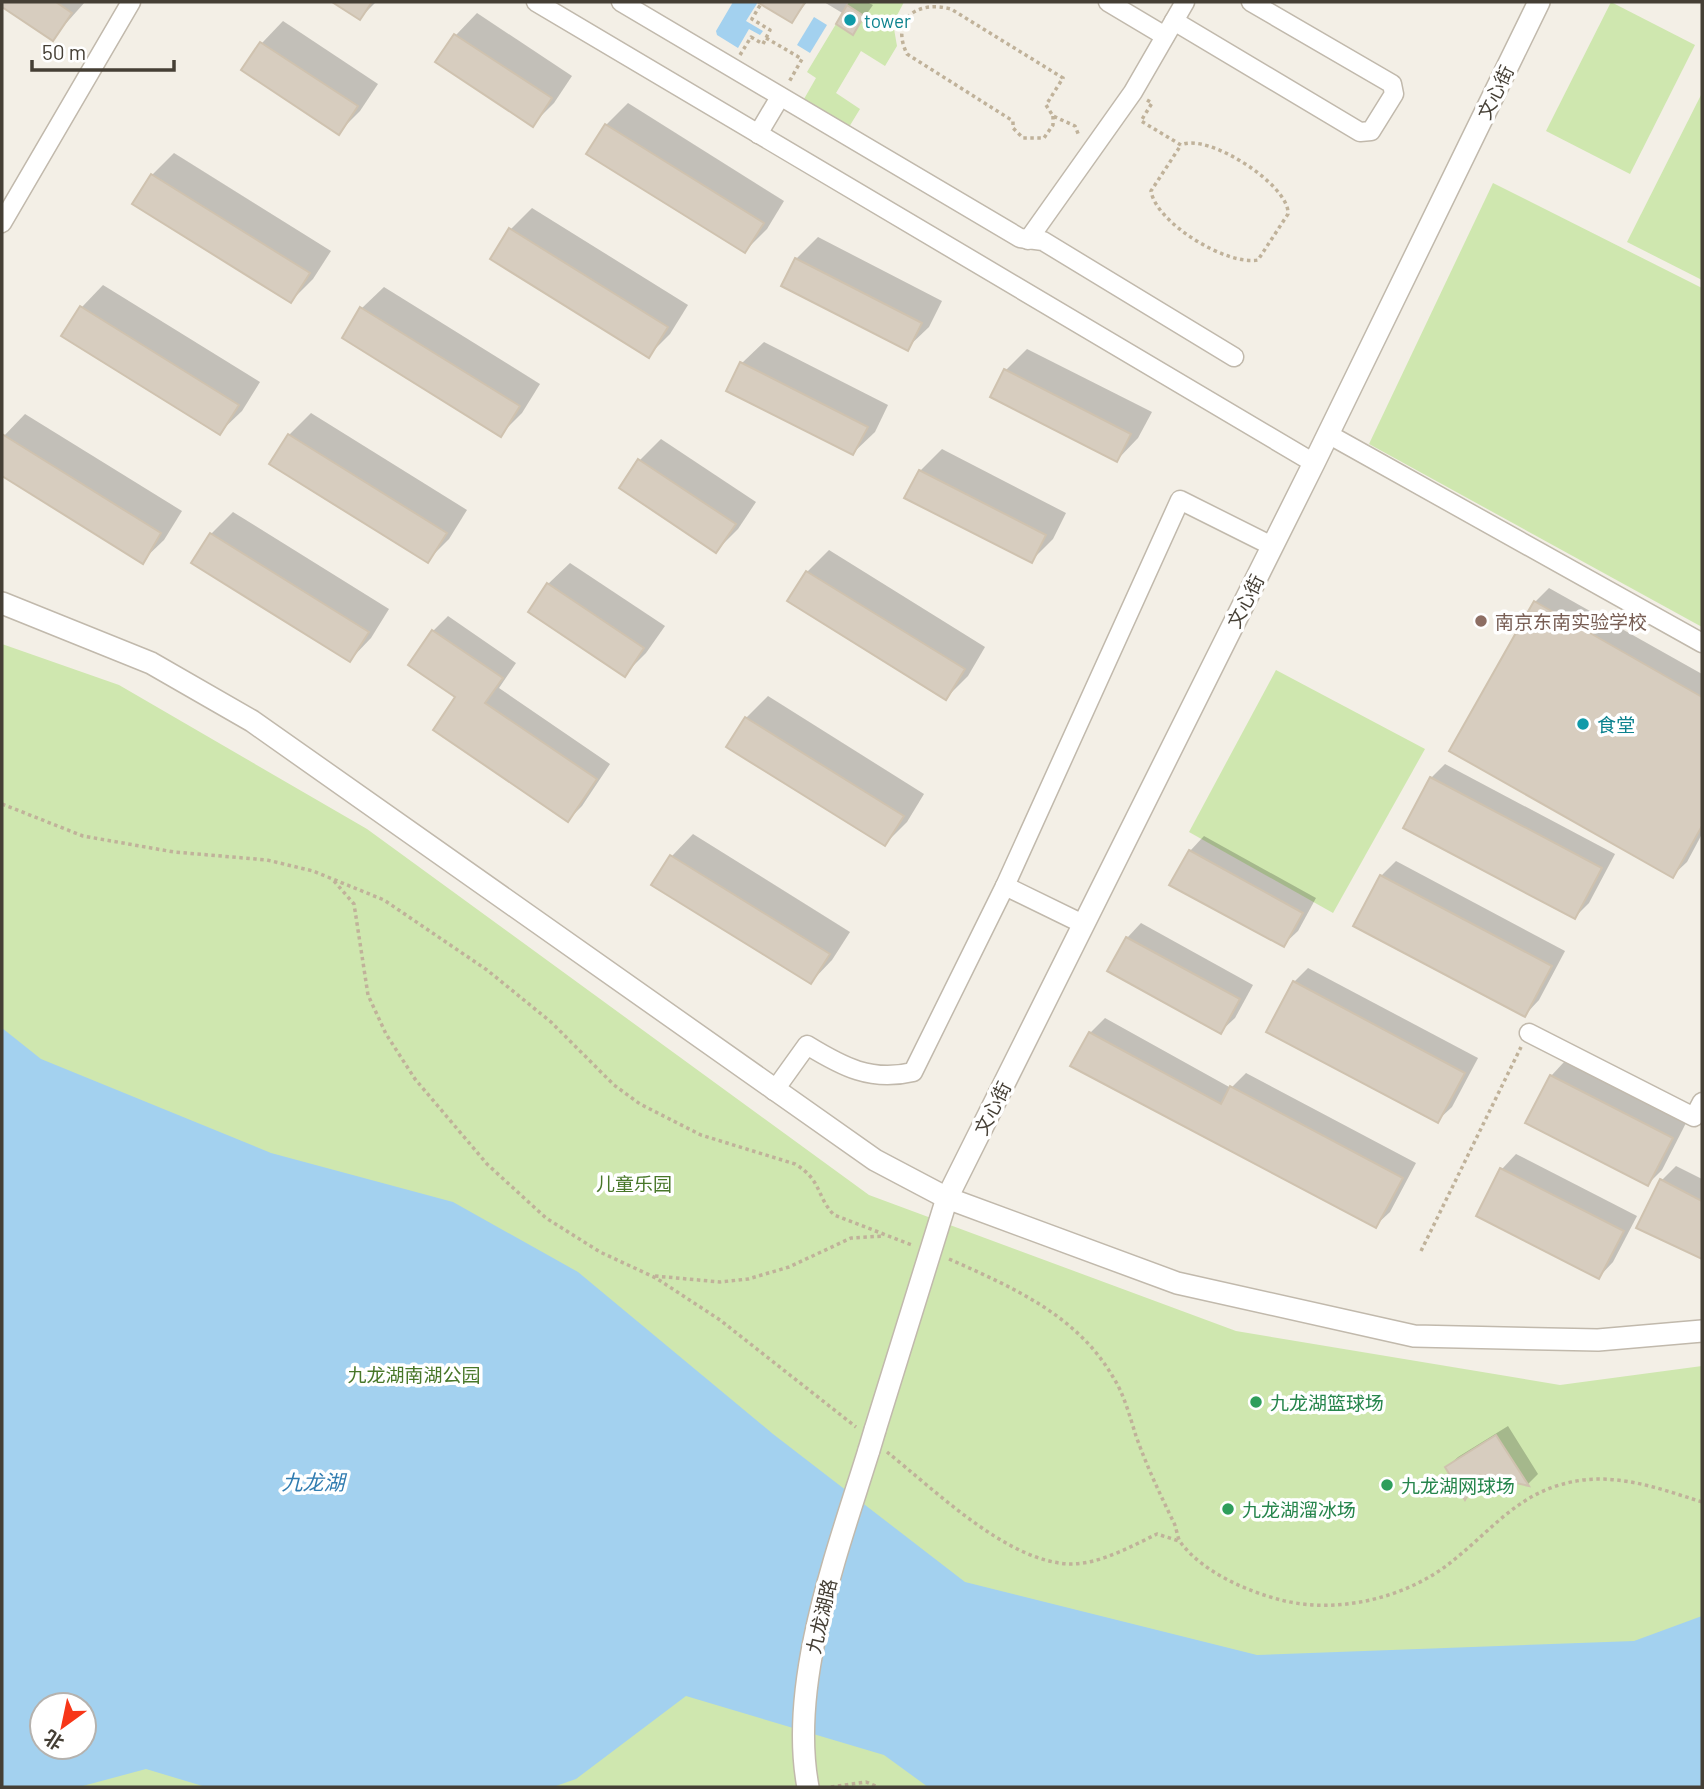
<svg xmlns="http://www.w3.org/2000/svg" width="1704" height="1789" viewBox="0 0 1704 1789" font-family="Barlow,'Noto Sans SC',sans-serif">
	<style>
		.green { fill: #cfe7af; fill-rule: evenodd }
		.water { fill: #a3d1ef; fill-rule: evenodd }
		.shadow { fill: #0003 }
		.building { fill: #d7cdbf; stroke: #cfc2af; stroke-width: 2 }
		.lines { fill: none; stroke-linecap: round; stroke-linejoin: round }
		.minor-casing { stroke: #c1b9ac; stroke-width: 21 }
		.tertiary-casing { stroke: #c1b9ac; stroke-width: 24 }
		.path { stroke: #c0b29a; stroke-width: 3.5; stroke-dasharray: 3.5 3.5; stroke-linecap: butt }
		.minor { stroke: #fff; stroke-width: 18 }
		.tertiary { stroke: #fff; stroke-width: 21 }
		.tertiary-bridge-casing { stroke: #c1b9ac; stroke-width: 24; stroke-linecap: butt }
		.tertiary-bridge { stroke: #fff; stroke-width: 21 }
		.culture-dot { fill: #0f9aa8; stroke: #fff; stroke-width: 2.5 }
		.education-dot { fill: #8d6e63; stroke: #fff; stroke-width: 2.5 }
		.leisure-dot { fill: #2e9e5b; stroke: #fff; stroke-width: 2.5 }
		.labels { text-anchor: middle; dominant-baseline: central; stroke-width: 7; stroke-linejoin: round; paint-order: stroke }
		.culture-label { font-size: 19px; fill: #0d838f; stroke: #fff; text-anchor: start }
		.street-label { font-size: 19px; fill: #453f35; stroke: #fff }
		.education-label { font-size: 19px; fill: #785e54; stroke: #fff; text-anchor: start }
		.park-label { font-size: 19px; fill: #487729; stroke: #fff }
		.leisure-label { font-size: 19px; fill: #27864d; stroke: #fff; text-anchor: start }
		.water-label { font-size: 21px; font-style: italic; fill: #307cb0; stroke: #fff }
	</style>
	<rect width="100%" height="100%" fill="#f3efe6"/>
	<g class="green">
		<polygon points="849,2 904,2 893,23 897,46 885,66 861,51 836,93 860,109 849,127 804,99 816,78 807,72 836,24 853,35 864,16 847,5"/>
		<polygon points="1611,2 1695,45 1630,174 1546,131"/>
		<polygon points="1702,93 1702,280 1627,242"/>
		<polygon points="1493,183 1702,288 1702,627 1369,444"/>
		<path d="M2,644L119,685L367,829L869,1195L1236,1331L1560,1385L1702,1366V1787H2ZM42,1705H84V1747H42Z"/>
		<polygon points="1276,670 1425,749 1333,913 1189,832"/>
	</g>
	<g class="water">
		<polygon points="733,2 758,2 746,21 763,31 760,35 749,29 738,48 717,35 716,31"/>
		<polygon points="814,17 827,25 810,53 797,45"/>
		<path d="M2,1028L41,1059L271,1153L453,1202L578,1272L773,1434L965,1582L1257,1655L1634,1641L1702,1616V1787H928L884,1755L686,1696L576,1779L553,1787H206L146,1769L79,1787H2ZM42,1705H84V1747H42Z"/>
	</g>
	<g class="shadow">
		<polygon points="2,2 85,2 52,39 2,5"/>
		<polygon points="336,2 376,2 360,18"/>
		<polygon points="774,2 807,2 792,21 770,7"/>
		<polygon points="824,2 867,2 873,5 853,33 844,14"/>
		<polygon points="477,13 572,76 554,103 532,125 438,62 456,35"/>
		<polygon points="283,21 378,84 360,111 338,133 244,70 262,43"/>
		<polygon points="628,103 784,201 767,229 745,251 606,125"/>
		<polygon points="174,153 331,251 313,279 291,301 152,175"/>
		<polygon points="532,208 688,305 670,334 649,355 510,230"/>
		<polygon points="818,237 942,301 929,327 907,348 796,259"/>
		<polygon points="103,285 260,382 242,411 220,432 64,335 82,307"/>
		<polygon points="384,287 540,384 522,413 501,434 362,308"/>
		<polygon points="764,342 888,405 875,432 853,453 742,363"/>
		<polygon points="1027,349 1152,412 1138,438 1117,460 1006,370"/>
		<polygon points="311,413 467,510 449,539 428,560 289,435"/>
		<polygon points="25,414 182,511 164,540 142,561 2,474 2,438"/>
		<polygon points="661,439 756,502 738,529 716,551 640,460"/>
		<polygon points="942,449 1066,513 1053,539 1031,561 920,471"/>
		<polygon points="233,512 389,609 371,638 350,660 211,534"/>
		<polygon points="829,550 985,647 968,676 946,698 807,572"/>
		<polygon points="570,563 665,626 646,653 625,674 548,584"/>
		<polygon points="1549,588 1702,674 1702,834 1687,862 1672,876 1535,602"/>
		<polygon points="448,616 516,663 499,688 610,764 582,806 568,820 457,697 410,665 433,631"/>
		<polygon points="768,696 924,794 907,822 885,844 746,718"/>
		<polygon points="1445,764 1615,854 1589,903 1575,917 1431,778"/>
		<polygon points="693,834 850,932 832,960 811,982 654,885 672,856"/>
		<polygon points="1204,836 1316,898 1298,931 1283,945 1190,851"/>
		<polygon points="1396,861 1565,951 1539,1000 1525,1015 1381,876"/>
		<polygon points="1141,923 1253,985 1235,1018 1220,1032 1109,971 1127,938"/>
		<polygon points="1308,968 1478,1058 1452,1107 1437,1121 1294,982"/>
		<polygon points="1105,1018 1231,1088 1246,1073 1416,1163 1390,1212 1375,1226 1090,1033"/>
		<polygon points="1565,1061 1686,1123 1662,1170 1648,1184 1551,1076"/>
		<polygon points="1516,1154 1637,1216 1613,1262 1599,1277 1478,1215 1502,1169"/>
		<polygon points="1676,1166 1702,1179 1702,1256 1698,1255 1662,1180"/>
		<polygon points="1508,1426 1538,1474 1528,1484 1483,1474 1468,1492 1447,1467 1458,1457"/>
	</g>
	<g class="building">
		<polygon points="2,2 56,2 72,13 53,41 2,7"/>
		<polygon points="332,2 372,2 360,20"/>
		<polygon points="757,2 805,2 792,23"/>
		<polygon points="847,5 864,16 853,35 836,24"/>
		<polygon points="454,34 552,98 533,127 435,62"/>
		<polygon points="260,42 358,106 339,135 241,70"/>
		<polygon points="605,124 764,223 745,253 586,154"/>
		<polygon points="151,174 310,273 291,303 132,204"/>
		<polygon points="509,228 668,327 649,358 490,259"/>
		<polygon points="795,258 922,323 908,351 781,286"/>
		<polygon points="80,306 239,405 220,435 61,336"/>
		<polygon points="360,307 520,406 501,437 342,338"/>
		<polygon points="740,362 868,427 853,455 726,391"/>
		<polygon points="1004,369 1131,434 1117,462 990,397"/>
		<polygon points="2,434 161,533 143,564 2,476"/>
		<polygon points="288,434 447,533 428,563 269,464"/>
		<polygon points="638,459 736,524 716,553 619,488"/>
		<polygon points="919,470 1046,535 1032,563 904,498"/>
		<polygon points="210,533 369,632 350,662 191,563"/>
		<polygon points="806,571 965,669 946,700 787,601"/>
		<polygon points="547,583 644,648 625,677 528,612"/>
		<polygon points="1534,601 1702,697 1702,826 1673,878 1449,751"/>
		<polygon points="432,630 503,678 485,703 597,779 568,822 433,730 455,697 408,665"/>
		<polygon points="745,717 904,816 885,846 726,747"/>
		<polygon points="1430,777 1602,868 1575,919 1403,828"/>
		<polygon points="1189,850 1303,913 1284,947 1169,885"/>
		<polygon points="670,855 830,954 811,984 651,885"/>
		<polygon points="1380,875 1552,966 1525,1017 1353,926"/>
		<polygon points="1126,937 1240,999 1221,1034 1107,971"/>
		<polygon points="1293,981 1465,1073 1438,1123 1266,1032"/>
		<polygon points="1089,1032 1221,1104 1230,1086 1403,1178 1376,1228 1070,1066"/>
		<polygon points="1550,1075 1673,1138 1648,1186 1525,1123"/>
		<polygon points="1500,1168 1624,1231 1599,1279 1476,1216"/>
		<polygon points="1660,1179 1702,1201 1702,1259 1636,1228"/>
		<polygon points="1496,1435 1529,1486 1480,1475 1465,1500 1445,1467"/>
	</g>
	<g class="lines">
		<defs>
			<g id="minor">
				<polyline points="536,2 1314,463"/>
				<polyline points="621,2 1020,238 1043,241 1234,357"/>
				<polyline points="1108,2 1165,36"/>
				<polyline points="1174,21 1360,132 1371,131 1394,94 1392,84 1251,2"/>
				<polyline points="758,134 780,97"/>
				<polyline points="2,223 131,2"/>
				<polyline points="1028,240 1133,92 1185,2"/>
				<polyline points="1328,434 1702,643"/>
				<polyline points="1005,886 1180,500 1272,546"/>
				<polyline points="1529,1033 1694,1117 1702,1102"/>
				<path d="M774,1091L807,1045C843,1067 871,1082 913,1072L1005,886L1083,924"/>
			</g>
			<g id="tertiary">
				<polyline points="2,603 151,663 252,721 875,1160 947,1198 1177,1283 1414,1336 1598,1340 1702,1331"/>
				<polyline points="875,1430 947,1198 1314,463 1539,2"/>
				<path d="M808,1787C788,1682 838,1550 869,1450"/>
			</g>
		</defs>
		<use href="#minor" class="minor-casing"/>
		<use href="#tertiary" class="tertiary-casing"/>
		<g class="path">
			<polyline points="766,38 802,59 789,82"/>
			<polyline points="740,55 751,37 763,44 770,30 752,19 762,2"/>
			<path d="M1147,100L1152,103L1141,121L1181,145L1151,191C1156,223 1227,266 1258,260L1288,214C1290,185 1207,132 1181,145"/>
			<path d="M1053,116V125L1044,138H1023L1013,128V121L907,54C890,19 917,0 951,9L1063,78L1046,105L1053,116L1075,126L1079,136"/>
			<path d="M2,804L83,836L174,852L267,860L313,871L384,900L487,970L551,1022L614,1085L640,1104L701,1135L795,1164C822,1180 816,1196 834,1215L912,1245"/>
			<polyline points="334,881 354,904 368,995 386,1034 415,1079 487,1164 546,1218 600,1252 656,1278 720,1320 856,1427"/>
			<polyline points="1421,1251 1521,1047"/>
			<path d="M949,1259C1012,1287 1077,1315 1113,1377C1124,1394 1130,1417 1136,1436C1147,1467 1160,1494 1174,1523C1177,1529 1177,1538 1181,1543C1203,1572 1246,1591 1281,1600C1339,1615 1410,1597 1455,1559C1498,1524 1523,1488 1583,1480C1624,1475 1664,1490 1702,1502"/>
			<polyline points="655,1276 720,1282 748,1279 789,1267 851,1238 884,1236"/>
			<path d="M887,1452C935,1490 1008,1563 1071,1564C1100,1564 1132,1546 1157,1534L1179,1541"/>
			<polyline points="831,1787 866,1782 878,1787"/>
		</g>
		<use href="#minor" class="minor"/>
		<use href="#tertiary" class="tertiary"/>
		<defs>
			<polyline id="tertiary-bridge" points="869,1450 875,1430"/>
		</defs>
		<use href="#tertiary-bridge" class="tertiary-bridge-casing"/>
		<use href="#tertiary-bridge" class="tertiary-bridge"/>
	</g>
	<g class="culture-dot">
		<circle cx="850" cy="20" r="7"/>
		<circle cx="1583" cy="724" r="7"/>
	</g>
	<circle class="education-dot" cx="1481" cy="621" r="7"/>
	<g class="leisure-dot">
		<circle cx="1256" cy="1402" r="7"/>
		<circle cx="1387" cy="1485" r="7"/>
		<circle cx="1228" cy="1509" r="7"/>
	</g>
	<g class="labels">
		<g class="culture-label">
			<text x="864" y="20">tower</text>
			<text x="1597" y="724">食堂</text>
		</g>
		<g class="street-label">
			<text transform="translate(1495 92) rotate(-64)">文心街</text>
			<text transform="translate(1245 601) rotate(-63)">文心街</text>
			<text transform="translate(992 1108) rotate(-63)">文心街</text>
			<text transform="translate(821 1616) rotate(-77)">九龙湖路</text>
		</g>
		<g class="education-label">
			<text x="1495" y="621">南京东南实验学校</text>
		</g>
		<g class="park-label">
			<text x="634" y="1183">儿童乐园</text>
			<text x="414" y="1374">九龙湖南湖公园</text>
		</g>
		<g class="leisure-label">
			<text x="1270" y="1402">九龙湖篮球场</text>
			<text x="1401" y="1485">九龙湖网球场</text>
			<text x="1242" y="1509">九龙湖溜冰场</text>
		</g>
		<g class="water-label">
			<text x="313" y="1481">九龙湖</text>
		</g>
	</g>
	<rect width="1704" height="1789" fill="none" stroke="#453f35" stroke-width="7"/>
	<g transform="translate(63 1726) rotate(213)"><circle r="33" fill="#ffffff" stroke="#b5b2ae" stroke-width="2"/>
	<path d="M0-5L12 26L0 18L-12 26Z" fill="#f73618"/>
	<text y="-10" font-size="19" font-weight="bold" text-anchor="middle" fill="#453f35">北</text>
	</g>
	<path d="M32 60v10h142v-10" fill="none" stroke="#453f35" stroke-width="3.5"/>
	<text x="42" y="60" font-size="21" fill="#453f35" stroke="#ffffff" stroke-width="5" paint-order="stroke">50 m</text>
</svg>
